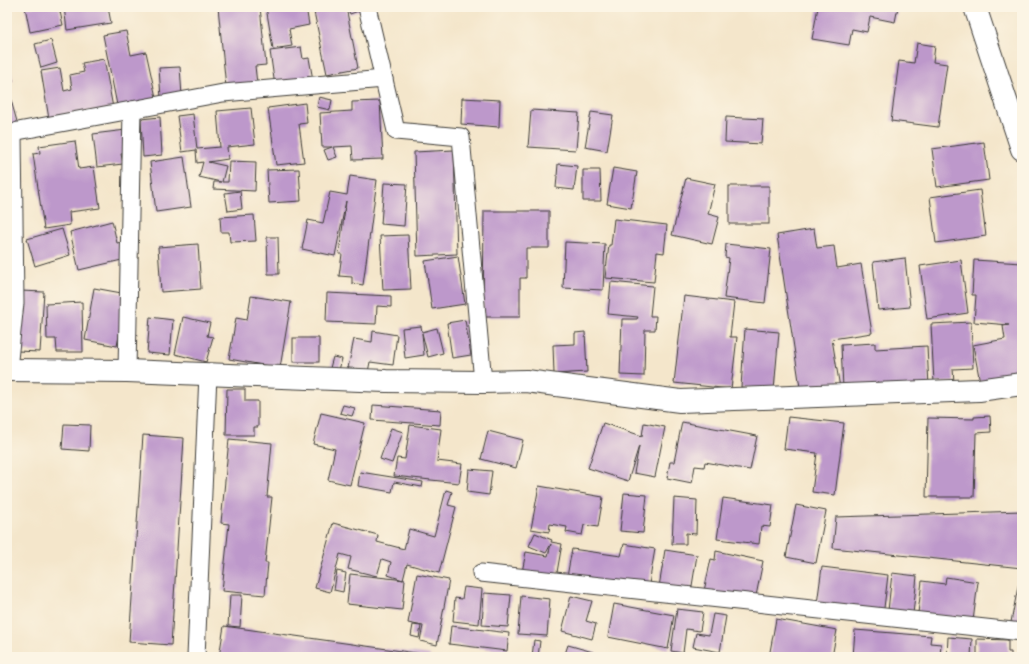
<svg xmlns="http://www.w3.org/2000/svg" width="1029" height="664" viewBox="0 0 1029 664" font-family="'Balsamiq Sans',sans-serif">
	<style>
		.building { fill: #bd98cb }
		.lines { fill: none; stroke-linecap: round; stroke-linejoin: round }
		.street-casing { stroke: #3c3a36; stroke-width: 19 }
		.secondary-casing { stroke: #3c3a36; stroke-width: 24 }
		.street { stroke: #fff; stroke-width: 17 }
		.secondary { stroke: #fff; stroke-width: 22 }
	</style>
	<rect width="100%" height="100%" fill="#fcf5e5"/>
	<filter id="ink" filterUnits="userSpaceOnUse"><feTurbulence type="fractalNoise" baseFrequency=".025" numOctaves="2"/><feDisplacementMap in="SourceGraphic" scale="8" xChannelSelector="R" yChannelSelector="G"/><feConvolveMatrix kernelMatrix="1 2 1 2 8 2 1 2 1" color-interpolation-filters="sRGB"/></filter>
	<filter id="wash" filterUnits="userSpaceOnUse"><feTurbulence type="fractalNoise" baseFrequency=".012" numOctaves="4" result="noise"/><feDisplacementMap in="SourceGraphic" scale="16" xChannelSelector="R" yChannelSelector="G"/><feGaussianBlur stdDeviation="0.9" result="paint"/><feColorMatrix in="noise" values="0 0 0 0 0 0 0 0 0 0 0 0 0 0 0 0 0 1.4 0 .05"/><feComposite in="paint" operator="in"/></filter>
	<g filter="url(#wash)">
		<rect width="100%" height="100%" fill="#f4e6cb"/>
		<g id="blocks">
			<g class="building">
				<polygon points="25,7 59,7 63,25 30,32"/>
				<polygon points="64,7 108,7 111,23 67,30"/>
				<polygon points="218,7 260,7 266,65 255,66 257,84 226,87"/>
				<polygon points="266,7 306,7 309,25 289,29 292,46 273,49"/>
				<polygon points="313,7 346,7 358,68 327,74"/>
				<polygon points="347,7 364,7 364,9 350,14"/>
				<polygon points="818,7 898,7 895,22 870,17 867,32 852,29 849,45 812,39"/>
				<polygon points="126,31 131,55 146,52 157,102 118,110 103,35"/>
				<polygon points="51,40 57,63 41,68 35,44"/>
				<polygon points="917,43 935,46 933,62 947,64 938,127 891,121 899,61 914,63"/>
				<polygon points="301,47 303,59 309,58 313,80 275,86 270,51"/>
				<polygon points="7,48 13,81 7,82"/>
				<polygon points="104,59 113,108 49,119 41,71 60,68 64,91 72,89 70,75 84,72 82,63"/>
				<polygon points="180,67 182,96 161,98 159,68"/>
				<polygon points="10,97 18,125 7,128 7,98"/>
				<polygon points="319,97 332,100 330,110 317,107"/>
				<polygon points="462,98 500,100 499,127 461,124"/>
				<polygon points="380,101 383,159 353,160 352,146 333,147 337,157 328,160 324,150 332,147 322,147 320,113 352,111 352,102"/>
				<polygon points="305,103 307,123 299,124 304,162 276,165 268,108"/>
				<polygon points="251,108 255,144 227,147 228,159 208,162 226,166 222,182 228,182 229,161 256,162 255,191 213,189 214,182 221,182 199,177 203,162 197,163 196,150 182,152 177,116 193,114 197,149 220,147 217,111"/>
				<polygon points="531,110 579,113 576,150 528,147"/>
				<polygon points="591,112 613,115 607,151 585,147"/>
				<polygon points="160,117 162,155 143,157 141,119"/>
				<polygon points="726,117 763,119 761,144 725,142"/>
				<polygon points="126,130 129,153 121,154 123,164 97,167 93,134"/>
				<polygon points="75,141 79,169 94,167 100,208 69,212 70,225 44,229 33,154 40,153 39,146"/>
				<polygon points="984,142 989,180 937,187 932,149"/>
				<polygon points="454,150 457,254 417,256 414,152"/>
				<polygon points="184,157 191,207 156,212 150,162"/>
				<polygon points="558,164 577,166 574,190 556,188"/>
				<polygon points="613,168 637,172 631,208 607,204"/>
				<polygon points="299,169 301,201 269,203 267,170"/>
				<polygon points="583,170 600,170 601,201 583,201"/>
				<polygon points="350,176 377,180 363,285 352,283 352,277 339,276 342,254 339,254 346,201 335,256 302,249 308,220 323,223 330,192 347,195"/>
				<polygon points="686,178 715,184 708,214 719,217 712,244 672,235"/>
				<polygon points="384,183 407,184 404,226 381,224"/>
				<rect x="729" y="186" width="40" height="38"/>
				<polygon points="980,190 986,236 936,243 930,197"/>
				<polygon points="240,191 242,209 228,211 225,193"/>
				<polygon points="484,211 549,211 549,248 526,248 526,278 520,278 520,317 483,317"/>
				<polygon points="254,215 256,241 230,242 229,232 221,232 220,217"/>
				<polygon points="614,219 667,225 664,253 657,252 654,282 605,278 609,245 611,245"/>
				<polygon points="112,221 117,243 122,242 126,259 79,270 70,232"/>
				<polygon points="62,229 70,255 35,266 27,239"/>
				<polygon points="814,229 817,248 834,246 837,268 861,264 872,333 832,339 840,388 801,394 777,235"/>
				<polygon points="408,235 411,289 383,290 380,236"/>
				<polygon points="267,237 278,237 279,274 268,274"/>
				<polygon points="565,242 605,244 603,290 563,288"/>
				<polygon points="198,244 201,289 161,292 158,247"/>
				<polygon points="726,244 771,249 765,303 724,298 729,258 725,257"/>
				<polygon points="458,256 465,304 432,309 425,261"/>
				<polygon points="905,258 910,307 878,310 873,262"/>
				<polygon points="961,260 968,313 927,319 920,266"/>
				<polygon points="974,260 1022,263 1022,375 980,382 973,345 1005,339 1003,326 1009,325 974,322 976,295 972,295"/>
				<polygon points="611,282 653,286 650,316 656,316 655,330 645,330 644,376 620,375 622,319 637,319 638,317 608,314"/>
				<polygon points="94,288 127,294 117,346 85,340"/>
				<polygon points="20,291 44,292 40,352 17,351"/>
				<polygon points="327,293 391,296 391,307 377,306 376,324 326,322"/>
				<polygon points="251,296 291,302 280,368 229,359 236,318 247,320"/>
				<polygon points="684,296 734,302 730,337 737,337 731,389 674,383"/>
				<polygon points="82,302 83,352 57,352 56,339 47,339 46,304"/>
				<polygon points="150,317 173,320 170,355 147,353"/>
				<polygon points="183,317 210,323 207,336 213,337 206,362 175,354"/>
				<polygon points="465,320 471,355 452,358 447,323"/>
				<polygon points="971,322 973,368 953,369 954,382 934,383 931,324"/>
				<polygon points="421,326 422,332 437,328 443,353 428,357 422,333 424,355 405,358 402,328"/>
				<polygon points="745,329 779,332 774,390 741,387"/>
				<polygon points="373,331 397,335 393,365 370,362 368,372 348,368 354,339 372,342"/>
				<polygon points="585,332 587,372 554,374 553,345 575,344 575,333"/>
				<rect x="293" y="338" width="26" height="24"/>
				<polygon points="875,343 875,349 927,346 929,387 843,388 841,345"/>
				<polygon points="333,357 342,359 339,370 330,368"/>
				<polygon points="227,389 245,389 245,401 258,401 258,427 254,427 254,435 226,435"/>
				<polygon points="343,405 355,408 352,416 340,413"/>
				<polygon points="373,405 441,410 440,425 372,420"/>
				<polygon points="321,413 365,423 350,485 328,480 335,449 313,444"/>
				<polygon points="990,416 991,432 976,433 974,497 926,497 928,418 974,419 974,417"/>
				<polygon points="788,417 844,423 835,495 812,492 817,453 784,449"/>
				<polygon points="682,422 757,436 750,470 705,462 704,467 695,466 692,483 667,478 670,462 674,462"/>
				<polygon points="603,423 642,436 644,423 665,427 655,477 634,473 639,446 628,481 588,468"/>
				<polygon points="64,424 90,425 89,451 62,449"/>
				<polygon points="410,425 441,429 437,461 462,464 459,483 394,476 397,458 405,459"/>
				<polygon points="391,428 403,432 392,463 380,459"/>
				<polygon points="488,431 523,440 516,468 481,459"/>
				<polygon points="143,435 184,438 171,645 129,642"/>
				<polygon points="229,439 272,443 267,497 272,497 265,563 268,563 265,595 222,591 229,524 221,523"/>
				<polygon points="469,469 492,471 489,495 467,492"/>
				<polygon points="360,472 423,482 422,487 394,482 392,492 358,486"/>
				<polygon points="539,486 603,497 598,527 584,525 582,535 566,532 567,527 550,524 549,532 531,529"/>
				<polygon points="446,490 452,492 448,505 456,507 439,573 407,564 403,580 388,575 391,562 382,559 377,576 348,569 351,557 340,554 330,592 315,588 333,523 378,535 377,542 404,549 409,529 434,536"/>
				<polygon points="624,493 647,495 643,533 620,531"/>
				<polygon points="674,498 697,500 696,534 686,533 686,544 672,544"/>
				<polygon points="723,498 773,505 770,527 761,526 759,544 717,539"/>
				<polygon points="796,505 826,511 816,563 786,557"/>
				<polygon points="1022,511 1022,568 833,548 836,517"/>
				<polygon points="535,533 552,540 551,542 562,544 556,578 522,572 526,552 548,556 551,544 546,553 529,546"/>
				<polygon points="624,544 655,549 648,590 567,577 572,549 621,556"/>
				<polygon points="665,550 697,555 691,592 659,587"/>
				<polygon points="716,551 763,561 755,601 704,591 711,559 715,560"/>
				<polygon points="822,567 888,575 883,616 817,604"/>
				<polygon points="337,571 346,573 343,592 334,590"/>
				<polygon points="892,573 917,576 913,614 888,611"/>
				<polygon points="350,574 405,580 402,610 347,604"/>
				<polygon points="417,574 449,580 437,645 420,641 423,626 408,623"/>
				<polygon points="946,577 978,582 973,621 918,613 922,581 945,584"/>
				<polygon points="1019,582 1022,582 1022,624 1011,622"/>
				<polygon points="464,587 482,589 479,624 453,621 455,598 462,599"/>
				<polygon points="484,593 511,595 508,627 482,625"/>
				<polygon points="230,595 242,595 240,627 228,626"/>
				<polygon points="521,596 550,599 547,636 518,634"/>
				<polygon points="571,596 592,601 586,621 596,624 592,639 562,631"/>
				<polygon points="614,604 674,615 668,649 608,637"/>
				<polygon points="677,609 703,612 700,631 686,629 683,653 671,651"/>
				<polygon points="713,614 726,616 720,652 693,647 696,633 709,635"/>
				<polygon points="776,619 837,630 832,657 769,657"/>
				<polygon points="413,625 421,626 419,638 411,636"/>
				<polygon points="224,626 430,655 430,657 219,657"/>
				<polygon points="451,626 509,633 507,651 449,644"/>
				<polygon points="855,630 931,636 930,643 941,644 940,657 853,657"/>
				<polygon points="948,637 972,639 971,657 947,657"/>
				<polygon points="977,639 1008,640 1008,652 1011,652 1011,657 977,657"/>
				<polygon points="534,640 540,641 538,657 532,657"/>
				<polygon points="568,645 600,654 599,657 564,657"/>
			</g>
		</g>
	</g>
	<g filter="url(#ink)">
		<use href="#blocks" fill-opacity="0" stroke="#3c3a36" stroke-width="1"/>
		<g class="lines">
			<defs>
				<g id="street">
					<polyline points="367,7 396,131 461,137 483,382"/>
					<polyline points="7,136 13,135 18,131 223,93 384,79"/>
					<polyline points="8,369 15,303 13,135"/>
					<polyline points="127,371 132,110"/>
					<polyline points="481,573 1022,632"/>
					<polyline points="196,657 208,374"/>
				</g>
				<g id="secondary">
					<polyline points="975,7 1022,149"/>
					<polyline points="7,370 127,371 386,381 483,382 526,381 680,401 979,390 1022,384"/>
				</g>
			</defs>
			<use href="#street" class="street-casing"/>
			<use href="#secondary" class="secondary-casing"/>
			<use href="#street" class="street"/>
			<use href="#secondary" class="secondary"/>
		</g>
	</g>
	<rect width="1029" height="664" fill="none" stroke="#fcf5e5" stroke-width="24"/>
</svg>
